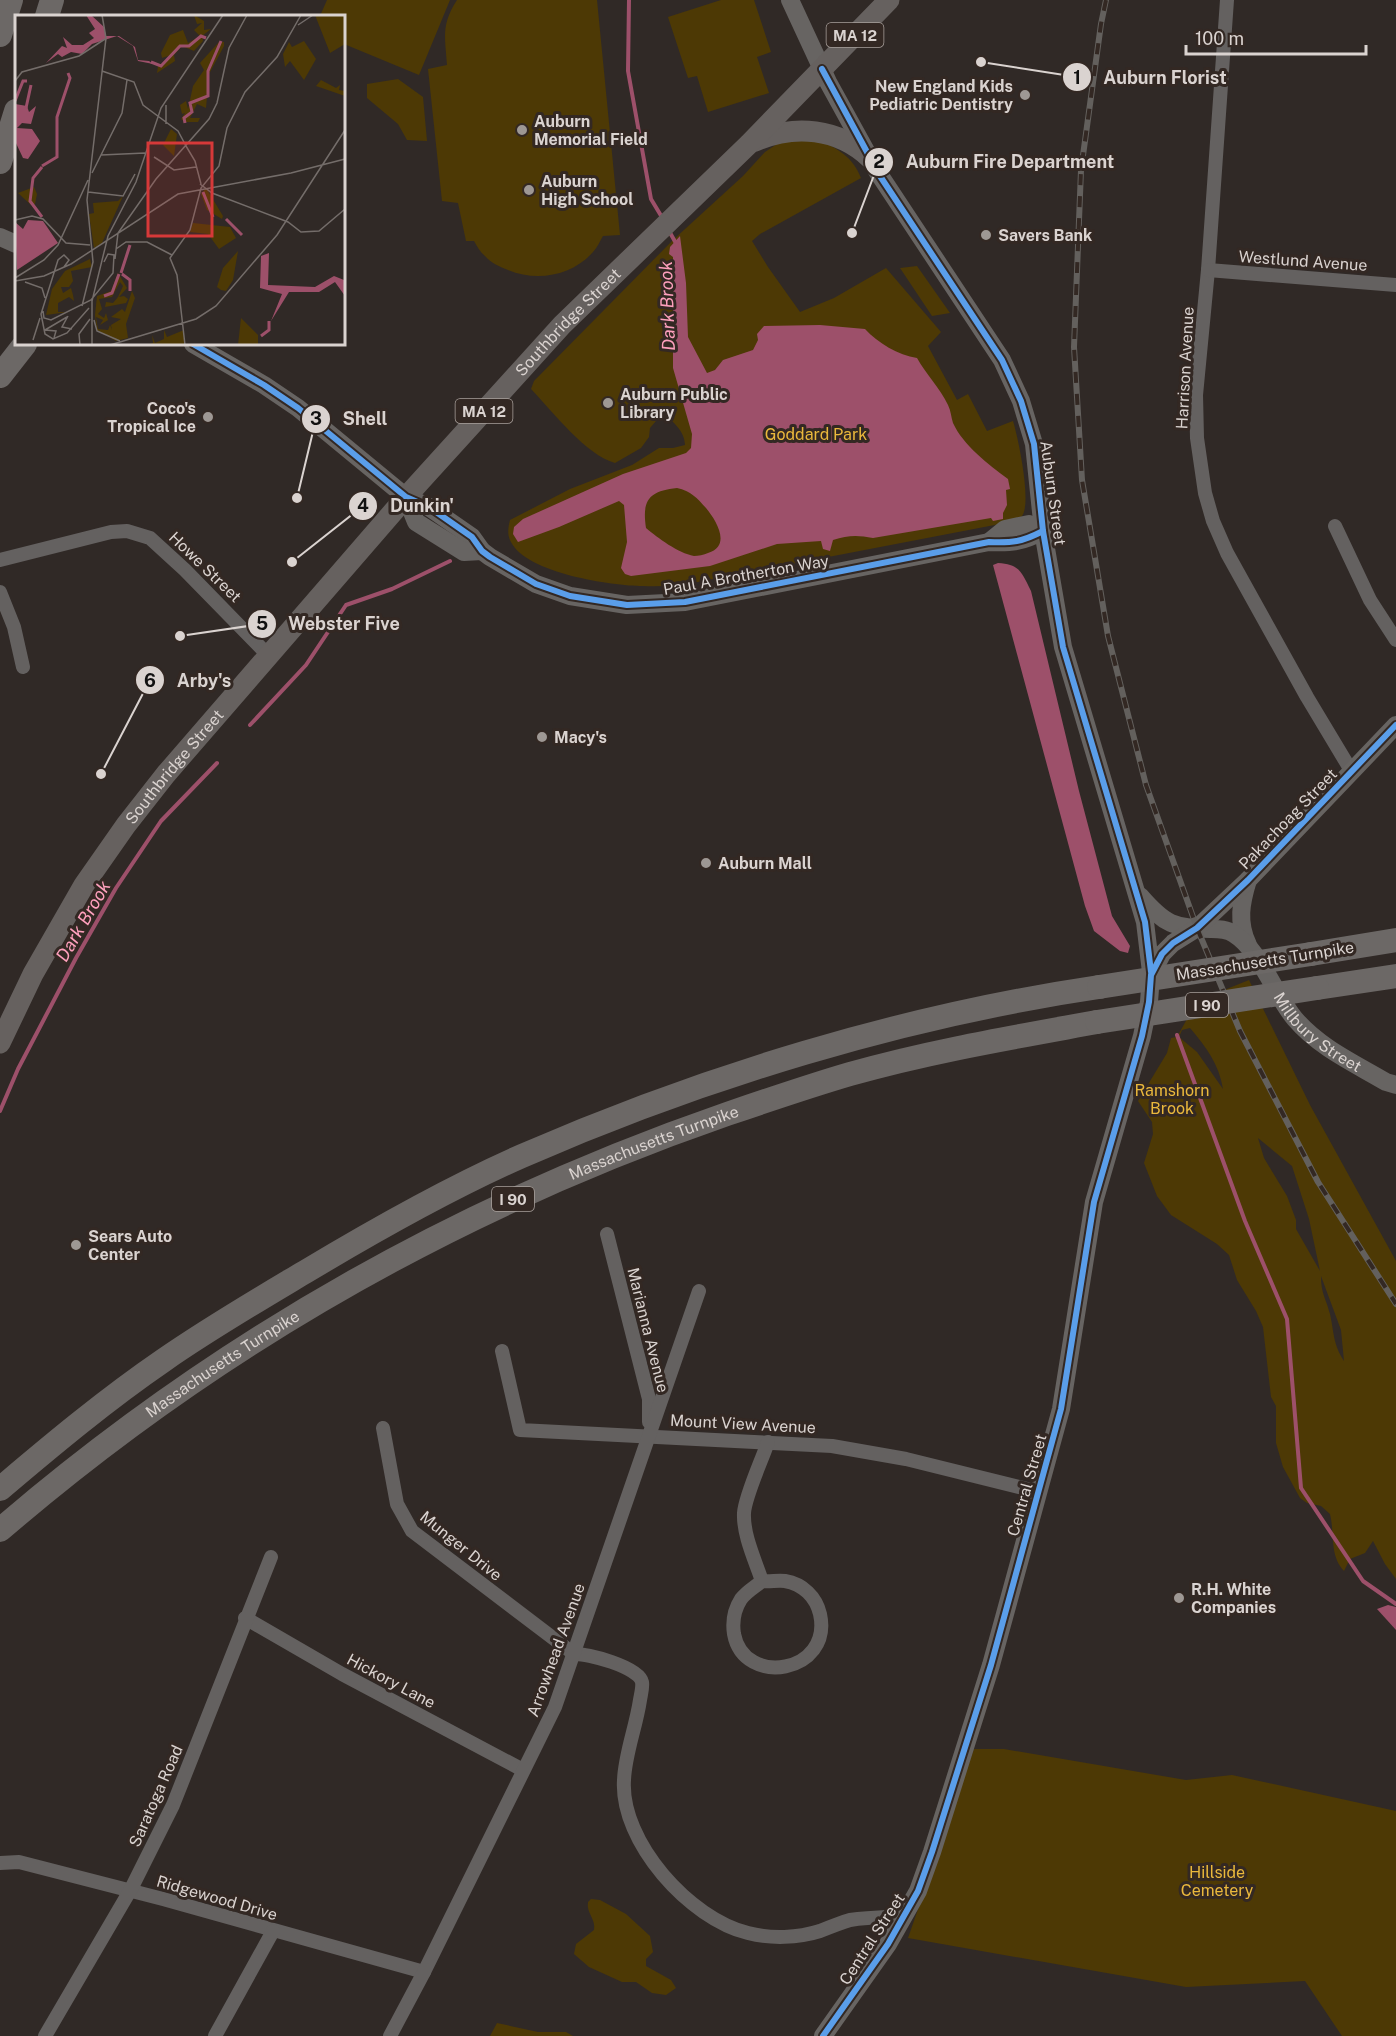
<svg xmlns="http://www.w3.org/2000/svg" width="1396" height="2036" viewBox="0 0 1396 2036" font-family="'Public Sans',sans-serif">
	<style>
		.green { fill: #4d3905; fill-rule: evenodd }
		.water { fill: #9d506a; fill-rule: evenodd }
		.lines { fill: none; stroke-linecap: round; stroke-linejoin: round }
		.stream { stroke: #9d506a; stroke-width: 4 }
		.street { stroke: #646160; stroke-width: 14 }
		.secondary { stroke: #676462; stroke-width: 18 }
		.primary { stroke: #66615f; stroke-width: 21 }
		.highway { stroke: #6c6866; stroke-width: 24 }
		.rail-casing { stroke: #63605d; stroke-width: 6 }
		.rail { stroke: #332823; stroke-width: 4; stroke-dasharray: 11; stroke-linecap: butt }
		.highway-bridge { stroke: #6c6866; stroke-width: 24 }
		.cycleway-casing { stroke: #332823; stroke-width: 10 }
		.cycleway { stroke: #5a9eea; stroke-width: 6 }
		.poi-dot { fill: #9e9894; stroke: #332823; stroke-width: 2 }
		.labels { text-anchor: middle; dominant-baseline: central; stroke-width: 6; stroke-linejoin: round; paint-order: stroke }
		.shield { fill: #332823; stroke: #a8a09c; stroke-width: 1.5 }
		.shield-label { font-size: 15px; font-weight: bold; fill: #dad3d0 }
		.poi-label { font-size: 16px; font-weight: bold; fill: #dad3d0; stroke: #332823; text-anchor: start }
		.street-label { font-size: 16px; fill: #dad3d0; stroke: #332823 }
		.park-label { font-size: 16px; fill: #eab83c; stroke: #332823 }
		.water-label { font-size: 18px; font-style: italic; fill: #fea0bd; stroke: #332823 }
		.inset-river { fill: none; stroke: #9d506a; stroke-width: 3 }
		.inset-road { fill: none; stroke: #746d6a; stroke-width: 1.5 }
		.view { fill: #d63939; fill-opacity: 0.15; stroke: #d63939; stroke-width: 3 }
		.inset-edge { fill: none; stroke: #dad3d0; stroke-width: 3 }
		.leader { fill: none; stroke: #dad3d0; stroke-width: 2 }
		.callout-dot { fill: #dad3d0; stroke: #332823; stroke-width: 2 }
		.mark-label { font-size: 18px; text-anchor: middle; font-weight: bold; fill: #111 }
		.callout-label { font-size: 18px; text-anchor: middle; font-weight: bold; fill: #dad3d0; stroke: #332823; stroke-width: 6; stroke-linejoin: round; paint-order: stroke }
	</style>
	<rect width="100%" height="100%" fill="#302926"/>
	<g class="green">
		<polygon points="327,0 450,0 419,75 344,44 344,16 320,16"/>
		<path d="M457,0H597L620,235L603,236C600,241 597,248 593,252C572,276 537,282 508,270C500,267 491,263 485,256C480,252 477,246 474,241H466L458,203L442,201L428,69L447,65C445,36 441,25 457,0Z"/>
		<polygon points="721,0 754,0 771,52 757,57 769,93 708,112 697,76 688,78 668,17"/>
		<polygon points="398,79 423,97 427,141 407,140 398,124 367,98 367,84"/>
		<path d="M819,140C838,149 853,157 861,178L760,234L752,241L768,267L800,312L834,298L886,268L941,332L928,346L957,400L968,394L987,431L1013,421C1018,437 1032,503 1022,516C1019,520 1010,522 1005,523L698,582C680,585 662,587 643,586C612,586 526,573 511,542C507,535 508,528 510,520L570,489L632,465L659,448H673L685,445C685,432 673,420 662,414L650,428L649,437L641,448L615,463C586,455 553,412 531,389L534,381L673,240L743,176L765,152L780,142Z"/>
		<polygon points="917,266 950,313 932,316 900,268"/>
		<path d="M1249,980L1310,1105L1396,1261V1579L1385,1564L1373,1541L1365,1553L1350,1559L1344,1571C1329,1555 1335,1534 1330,1514L1321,1506L1307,1503L1300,1498L1283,1467L1276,1443V1406L1271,1397L1263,1327L1256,1311L1237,1280L1229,1255L1217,1244L1171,1215L1157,1196L1144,1163L1153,1134L1152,1122L1138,1101L1167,1053L1171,1038L1177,1037L1197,1001ZM1190,1028C1206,1047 1219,1064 1223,1089L1197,1052L1179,1037L1182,1030ZM1258,1138L1292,1166L1309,1219L1320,1271L1296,1229V1220L1287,1196L1264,1158ZM1321,1276L1341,1330L1344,1361C1333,1344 1334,1332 1330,1314C1326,1298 1321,1294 1321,1276Z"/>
		<polygon points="974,1749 1004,1749 1186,1780 1232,1775 1396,1811 1396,2036 1342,2036 1305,1981 1186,1987 908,1938"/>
		<path d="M591,1899L600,1900L626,1914L650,1936L653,1952L646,1959V1966L671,1980L676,1988L666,1995L652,1993L636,1982H622L589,1967L574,1954L576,1944L594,1930C596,1919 586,1913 588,1902Z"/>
		<polygon points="497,2023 538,2032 566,2032 573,2036 490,2036"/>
	</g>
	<g class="water">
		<path d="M680,236L686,283L688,337L707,373L715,370L723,360L753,350L758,340L757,334L764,326L820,325L865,329C878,343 898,355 917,358C926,374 940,388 948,405C951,411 951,417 953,423C963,445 989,465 1008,479L1010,489L1006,490L1007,505L1003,513V519L993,521L991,518L873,538C858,535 848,535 833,540L830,551L823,549L821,541L777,544L710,566L631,576L625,574L621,568L627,542L624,505L619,501L559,527L518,542L513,534L514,527L523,519L623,474L686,453L691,448L692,434L673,368V257L669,254L670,247ZM677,488C691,491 697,498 706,508C716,520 732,546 708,553C704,555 698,556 694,556C678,553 658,538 646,528C642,501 648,491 677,488Z"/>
		<path d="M998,563C1020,564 1022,573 1031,591L1079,791L1112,916L1130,946L1128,953L1120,951L1094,931L1085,906L993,565Z"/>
		<polygon points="1388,1605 1396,1607 1396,1630 1377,1609"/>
	</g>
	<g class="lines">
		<g class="stream">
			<polyline points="629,0 628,71 651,199 663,219"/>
			<polyline points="669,231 677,245"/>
			<polyline points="250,725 306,665 346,605 392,589 450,561"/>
			<polyline points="1177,1035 1245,1221 1287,1319 1301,1488 1363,1581 1396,1604"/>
			<polyline points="0,1111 18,1069 76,958 116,888 161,821 217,763"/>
		</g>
		<g class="street">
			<polyline points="1227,0 1208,270 1196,395 1197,438 1205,493 1213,521 1227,553 1307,697 1352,772"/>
			<polyline points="1208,270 1396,285"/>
			<polyline points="1335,526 1370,600 1396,640"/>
			<polyline points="0,560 111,532 127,531 150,538 185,570 268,655"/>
			<polyline points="0,592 14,627 23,667"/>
			<polyline points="607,1234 649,1399 649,1422"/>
			<polyline points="502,1351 520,1430 832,1446 906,1459 1039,1492"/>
			<path d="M383,1428L397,1504L412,1531L574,1654C587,1653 639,1667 642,1682C643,1687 641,1694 640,1700C636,1727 625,1754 624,1780C620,1842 690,1919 748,1933C771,1939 798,1938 820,1931C830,1927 840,1923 850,1920C869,1917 887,1917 905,1916"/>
			<path d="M762,1581C770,1582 777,1580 785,1581C803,1584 816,1597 820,1614C833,1673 744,1688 734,1634C732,1621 734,1610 741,1599C747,1591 755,1587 762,1581C755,1560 743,1535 744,1513C745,1496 762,1460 768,1442"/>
			<polyline points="245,1618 342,1674 523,1770"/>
			<polyline points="0,1863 19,1862 163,1899 424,1972"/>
			<polyline points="45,2036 131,1889 173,1805 271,1557"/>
			<polyline points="215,2036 273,1931"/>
			<polyline points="390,2036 424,1972 555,1707 699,1291"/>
		</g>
		<g class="secondary">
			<polyline points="790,0 828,82 877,171 1002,360 1021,401 1034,444 1043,531 1063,647 1145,922 1151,972"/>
			<polyline points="0,237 16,244"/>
			<path d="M193,344L264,385L298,408L406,497L429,507L472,537L482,551L490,557L536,584L570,596L627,605L685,602L989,542C1012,543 1022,542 1043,531"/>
			<polyline points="406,497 416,522 464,552 482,551"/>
			<polyline points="989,542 1005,529 1029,524 1043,531"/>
			<path d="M1248,880C1241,903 1237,922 1248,945"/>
			<path id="s1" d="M1140,896C1166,926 1173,927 1211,929C1219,929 1227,929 1234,934C1261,951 1274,994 1295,1019C1320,1048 1354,1063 1386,1082L1396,1085"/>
			<polyline points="823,2036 888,1944 918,1891 932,1852 991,1665 1061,1409 1094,1202 1142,1036 1149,1002 1151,975 1162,954 1173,943 1197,928 1248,880 1396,725"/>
		</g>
		<g class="primary">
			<path d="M755,141C795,124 838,128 870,158"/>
			<path id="s2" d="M0,1043L33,974L84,885L126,825L166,774L406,497L562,325L749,144L889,0"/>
		</g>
		<g class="highway">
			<polyline points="47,16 52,0"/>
			<polyline points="0,35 11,0"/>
			<polyline points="0,162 16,111"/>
			<polyline points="0,376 25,344"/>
			<polyline points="1311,954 1396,940"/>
			<polyline points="1317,988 1396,976"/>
			<path d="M0,1489C53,1444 107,1399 164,1360C210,1328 258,1300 305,1272C375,1230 447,1189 522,1156C703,1077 903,1016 1099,987"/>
			<path id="s3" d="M0,1530C216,1344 458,1207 727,1114C768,1100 809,1086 850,1074C931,1051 1015,1037 1097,1022"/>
		</g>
		<defs>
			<polyline id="rail" points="1106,0 1101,24 1081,170 1074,347 1082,480 1108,636 1146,785 1197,928 1240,1031 1318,1182 1396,1304"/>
		</defs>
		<use href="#rail" class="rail-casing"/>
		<use href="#rail" class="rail"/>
		<g class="highway-bridge">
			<polyline points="1099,987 1311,954"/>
			<polyline points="1097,1022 1317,988"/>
		</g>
		<defs>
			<g id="cycleway">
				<polyline points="822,69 880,176 1002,360 1021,401 1034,444 1043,531 1063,647 1145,922 1151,972"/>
				<path d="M193,344L264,385L298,408L406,497L429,507L472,537L482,551L490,557L536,584L570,596L627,605L685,602L989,542C1012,543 1022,542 1043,531"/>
				<polyline points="823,2036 888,1944 918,1891 932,1852 991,1665 1061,1409 1094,1202 1142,1036 1149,1002 1151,975 1162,954 1173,943 1197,928 1248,880 1396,725"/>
			</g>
		</defs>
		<use href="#cycleway" class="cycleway-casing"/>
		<use href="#cycleway" class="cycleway"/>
	</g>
	<g class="poi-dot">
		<circle cx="1025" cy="95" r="6"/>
		<circle cx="522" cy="130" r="6"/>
		<circle cx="529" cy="190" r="6"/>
		<circle cx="986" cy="235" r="6"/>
		<circle cx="608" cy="403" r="6"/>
		<circle cx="208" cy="417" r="6"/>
		<circle cx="542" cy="737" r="6"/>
		<circle cx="706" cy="863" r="6"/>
		<circle cx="76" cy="1245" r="6"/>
		<circle cx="1179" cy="1598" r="6"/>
	</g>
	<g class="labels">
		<g class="shield">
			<rect x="826.5" y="23" width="57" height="24" rx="4.5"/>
			<rect x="455.5" y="399" width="57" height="24" rx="4.5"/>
			<rect x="1186" y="993" width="42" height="24" rx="4.5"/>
			<rect x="492" y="1187" width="42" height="24" rx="4.5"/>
		</g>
		<g class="shield-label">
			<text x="855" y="35">MA 12</text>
			<text x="484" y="411">MA 12</text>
			<text x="1207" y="1005">I 90</text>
			<text x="513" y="1199">I 90</text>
		</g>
		<g class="poi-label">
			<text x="1013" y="86" text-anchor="end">New England Kids<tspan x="1013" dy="18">Pediatric Dentistry</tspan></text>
			<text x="534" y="121">Auburn<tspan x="534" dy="18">Memorial Field</tspan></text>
			<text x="541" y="181">Auburn<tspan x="541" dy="18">High School</tspan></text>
			<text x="998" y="235">Savers Bank</text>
			<text x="620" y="394">Auburn Public<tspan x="620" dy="18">Library</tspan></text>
			<text x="196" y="408" text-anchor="end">Coco's<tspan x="196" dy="18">Tropical Ice</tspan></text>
			<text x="554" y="737">Macy's</text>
			<text x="718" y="863">Auburn Mall</text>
			<text x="88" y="1236">Sears Auto<tspan x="88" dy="18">Center</tspan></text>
			<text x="1191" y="1589">R.H. White<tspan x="1191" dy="18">Companies</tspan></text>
		</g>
		<g class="street-label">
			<text transform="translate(1303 261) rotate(4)">Westlund Avenue</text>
			<text stroke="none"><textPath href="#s2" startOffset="922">Southbridge Street</textPath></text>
			<text transform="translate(1185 368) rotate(-87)">Harrison Avenue</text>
			<text transform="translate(1053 493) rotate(82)">Auburn Street</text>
			<text transform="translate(205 567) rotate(44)">Howe Street</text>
			<text transform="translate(746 575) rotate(-10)">Paul A Brotherton Way</text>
			<text stroke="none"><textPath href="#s2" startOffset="328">Southbridge Street</textPath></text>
			<text transform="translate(1288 819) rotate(-46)">Pakachoag Street</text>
			<text transform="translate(1265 961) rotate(-9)">Massachusetts Turnpike</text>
			<text stroke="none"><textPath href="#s1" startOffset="237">Millbury Street</textPath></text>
			<text stroke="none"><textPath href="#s3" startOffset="764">Massachusetts Turnpike</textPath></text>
			<text transform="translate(648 1330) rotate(76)">Marianna Avenue</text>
			<text stroke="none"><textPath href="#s3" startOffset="278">Massachusetts Turnpike</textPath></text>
			<text transform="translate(743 1424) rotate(3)">Mount View Avenue</text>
			<text transform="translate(1027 1485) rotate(-74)">Central Street</text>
			<text transform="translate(461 1546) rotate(39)">Munger Drive</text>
			<text transform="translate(556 1650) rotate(-70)">Arrowhead Avenue</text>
			<text transform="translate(391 1681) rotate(28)">Hickory Lane</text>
			<text transform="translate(156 1796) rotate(-66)">Saratoga Road</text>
			<text transform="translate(217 1898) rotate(16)">Ridgewood Drive</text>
			<text transform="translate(872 1939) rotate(-57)">Central Street</text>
		</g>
		<g class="park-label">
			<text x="816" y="434">Goddard Park</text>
			<text x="1172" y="1090">Ramshorn<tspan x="1172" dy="18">Brook</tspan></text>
			<text x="1217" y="1872">Hillside<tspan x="1217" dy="18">Cemetery</tspan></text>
		</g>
		<g class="water-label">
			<text transform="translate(667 306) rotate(-92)">Dark Brook</text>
			<text transform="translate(83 921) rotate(-60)">Dark Brook</text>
		</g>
	</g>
	<g transform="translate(15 15)">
		<rect width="330" height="330" fill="#302926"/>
		<path d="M179,0L189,6V15L196,14L187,21L188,26L179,36L167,31L159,40L160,46L142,58L143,51L139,49L148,51L156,40L147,43L146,38L155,20L168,15L173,28L185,21L179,15L187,8L182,9ZM300,0H330V29L315,38ZM289,26L301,44L289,65L275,46L270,52L268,39L274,27L277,32ZM204,27H209V31L194,59L191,93L182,89L175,103H185L183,107H170L166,104L170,98L167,99L165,90L171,86L173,94L178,71L189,55L185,48ZM306,65L321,73L325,70L324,75L330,76V81L301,71ZM156,114L162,119L159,141L148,130ZM19,172L22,179L20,189L16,190L3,178ZM191,173L208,201L207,204L192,195L186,179ZM108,181L87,228L79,233L74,199L79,198L78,188L103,186ZM178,208L215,212L221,223L204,234L193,219L175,217ZM223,236L218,265L211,276L206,275L202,272L208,253ZM75,244L77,252L56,256L58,266L54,272H46L48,278L56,273L58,280L59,286L54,282L43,288V297H53L31,300L37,274L50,256ZM103,258L112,273L104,282L109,281L113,284L111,288L90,292L91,287L98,288L103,282L108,271L105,267L97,282L84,284L87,294L83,299L89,303L91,298L93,305L85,310L88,305L81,302L83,314L93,315L95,310L97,315L96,310L106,304L96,302L107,294L110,297L117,276L120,283L111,309L113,323L101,326L82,315L80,300L82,281L96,276ZM226,303L243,320V330H223ZM149,315L152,322L169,315V329L132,330L138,328L137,320L140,328L149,324Z" fill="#4d3905"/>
		<path d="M71,0H76L89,12L91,21H104L120,32L123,45L134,46L138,49L123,46L118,31L102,21L77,29L67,39L56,37L47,42L43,39L31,48L47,31L52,33L48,22L57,30H68L79,23L74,18L80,14ZM0,89L12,91L14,97L21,91L16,109L7,108L2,113L17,114L25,126L13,144L8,143L0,126ZM13,205L28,206L43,228L2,255L0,207L8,214ZM254,238L253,270L300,272L319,261L329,265L330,281L320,267L304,277H274L256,306L267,279L245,273L246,241Z" fill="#9d506a"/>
		<path class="inset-river" d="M136,47L146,51L165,31H174L186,21L191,23M0,86L8,66H12M11,93L16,70M170,108L169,103L177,97L175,88L193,81V56L206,26M27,151L42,142V102L55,63L53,58M188,177L198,202M27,202L15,186L18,163L27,152M211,204L227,220M106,258L115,230M107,259L115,265V276M89,281L97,278L104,259M246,321L254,315V306"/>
		<path class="inset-road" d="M283,10L298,0M87,56L119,67L128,90L163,116L171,131M0,66L7,57L64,41L90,24M151,90V109M171,131L180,146L186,169M86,140L130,138M139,142L159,155L181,152M77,158L107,98L112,65M185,169L197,178L273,207L286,217L304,216L330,194M73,177L108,181L120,159M0,205L17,201L28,204L51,228L75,230M101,234L111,227H132L157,240M100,244L103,218L141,164L194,104L202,88L214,33L232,0M49,252L54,245L49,240L43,245L26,299L30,319L38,324L52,318L74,293M0,263L29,245L43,230L73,165M0,266L29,261L56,249L163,179L276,158L330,144M10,267L27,273L30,283M67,291L78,247L72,185L91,23L87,0M28,296L29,303L36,305L76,285L98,258L99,240L93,239L89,247M53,301L47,312L57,314M79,305L82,316L105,326M30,315L52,302M30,315L41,316L39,323M18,325L25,303M65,330L64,319L75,304M77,330V286L93,221L121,167L146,93L208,0M95,330L181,304L201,291L262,220L330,115M170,330L162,260L155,243L175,215L186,173L204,151L212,113L230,77L262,42L286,0"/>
		<path class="view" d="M133,128H197V221H133Z"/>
		<rect width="330" height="330" class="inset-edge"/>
	</g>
	<path class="leader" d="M981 62L1077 77M852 233L879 162M297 498L316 419M292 562L363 506M180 636L262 624M101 774L150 680"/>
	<g class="callout-dot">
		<circle cx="981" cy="62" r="6"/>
		<circle cx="852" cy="233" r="6"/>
		<circle cx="297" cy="498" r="6"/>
		<circle cx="292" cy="562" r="6"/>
		<circle cx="180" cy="636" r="6"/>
		<circle cx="101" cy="774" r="6"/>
		<circle cx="1077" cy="77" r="15"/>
		<circle cx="879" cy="162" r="15"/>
		<circle cx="316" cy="419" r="15"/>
		<circle cx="363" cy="506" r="15"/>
		<circle cx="262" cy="624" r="15"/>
		<circle cx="150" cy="680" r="15"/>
	</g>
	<g class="mark-label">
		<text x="1077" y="84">1</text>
		<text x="879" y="168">2</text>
		<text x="316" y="425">3</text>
		<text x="363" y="512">4</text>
		<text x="262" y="630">5</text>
		<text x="150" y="687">6</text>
	</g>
	<g class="callout-label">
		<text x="1165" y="84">Auburn Florist</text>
		<text x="1010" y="168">Auburn Fire Department</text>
		<text x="365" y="425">Shell</text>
		<text x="422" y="512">Dunkin'</text>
		<text x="344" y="630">Webster Five</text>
		<text x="204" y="687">Arby's</text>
	</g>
	<path d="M1186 45v9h180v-9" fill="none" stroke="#dad3d0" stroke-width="3"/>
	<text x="1195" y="45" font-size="18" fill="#dad3d0" stroke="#332823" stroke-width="4.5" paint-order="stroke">100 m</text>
</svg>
